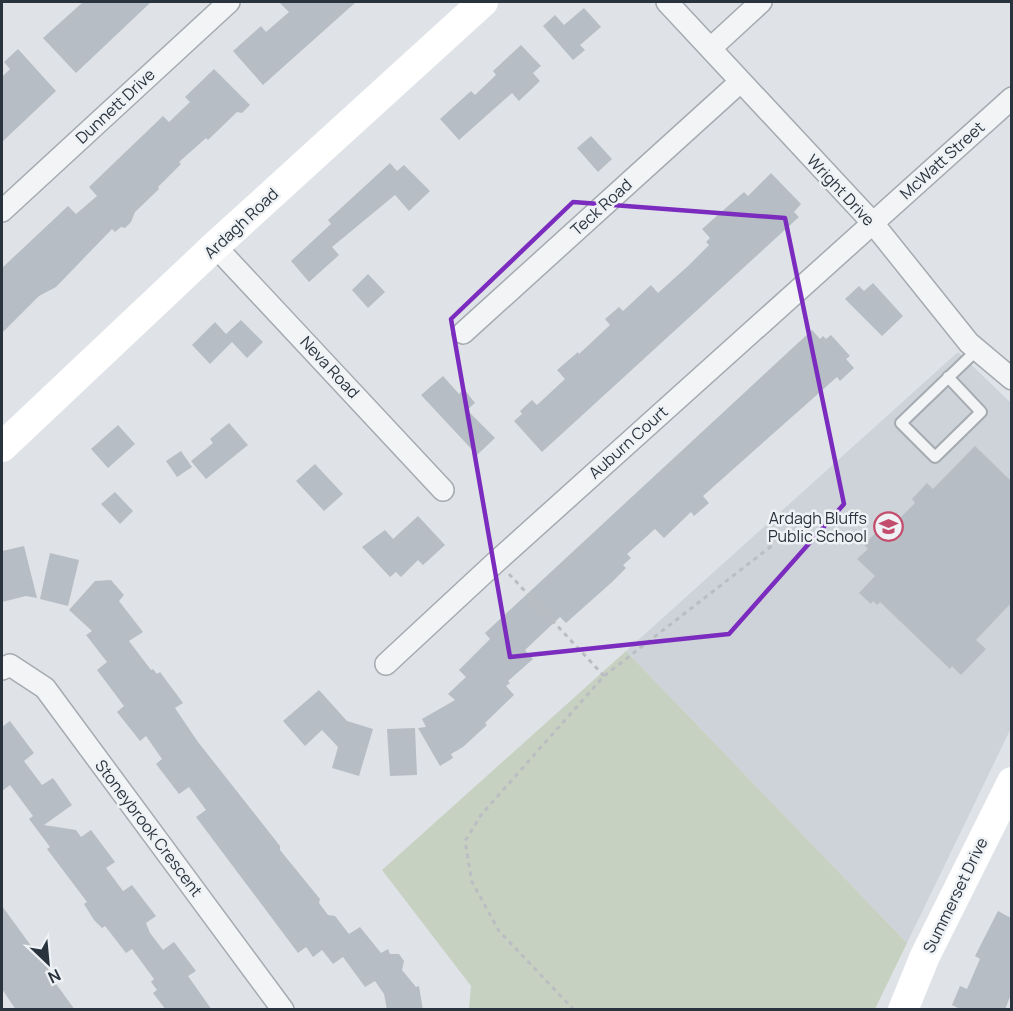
<svg xmlns="http://www.w3.org/2000/svg" width="1013" height="1011" viewBox="0 0 1013 1011" font-family="Manrope,sans-serif">
	<style>
		.built { fill: #cdd3d9 }
		.green { fill: #c7d1c1 }
		.building { fill: #b7bdc4 }
		.lines { fill: none; stroke-linecap: round; stroke-linejoin: round }
		.lane-casing { stroke: #a5abb1; stroke-width: 14 }
		.street-casing { stroke: #a5abb1; stroke-width: 24 }
		.path { stroke: #babec2; stroke-width: 3; stroke-dasharray: 4.5 4.5; stroke-linecap: butt }
		.lane { stroke: #f2f4f6; stroke-width: 10 }
		.street { stroke: #f2f4f6; stroke-width: 21 }
		.secondary { stroke: #fff; stroke-width: 30 }
		.marked { fill: none; stroke: #7b2cbf; stroke-width: 4.5; stroke-linejoin: round }
		.labels { text-anchor: middle; dominant-baseline: central; stroke-width: 5; stroke-linejoin: round; paint-order: stroke }
		.street-label { font-size: 16px; fill: #29333d; stroke: #eff2f5 }
		.poi-label { font-size: 16px; fill: #29333d; stroke: #eff2f5; text-anchor: end }
	</style>
	<rect width="100%" height="100%" fill="#dfe3e7"/>
	<polygon class="built" points="958,352 1011,403 1011,728 907,943 626,651"/>
	<polygon class="green" points="626,651 907,943 875,1009 469,1009 471,986 382,870"/>
	<g class="building">
		<polygon points="83,2 151,2 76,73 43,38"/>
		<polygon points="279,2 356,2 263,85 233,51 261,26 266,32 289,12"/>
		<polygon points="584,8 601,27 580,45 585,50 573,60 543,26 555,15 564,25"/>
		<polygon points="521,45 541,66 533,73 540,81 519,101 512,93 459,140 440,119 471,91 475,95 496,75 493,71"/>
		<polygon points="18,49 56,91 2,142 2,77 10,69 4,62"/>
		<polygon points="214,69 250,105 242,113 237,112 208,140 206,138 179,162 181,164 158,187 159,189 135,212 131,222 125,228 121,227 115,232 112,229 56,287 39,296 2,333 2,268 68,206 76,214 97,196 89,187 163,116 169,122 190,102 185,97"/>
		<polygon points="591,136 612,159 598,172 577,148"/>
		<polygon points="390,163 397,171 404,165 430,191 409,211 395,195 332,247 339,255 309,282 291,261 331,224 328,220"/>
		<polygon points="771,173 801,204 794,212 799,217 542,452 514,421 522,414 520,411 532,400 537,405 565,379 557,370 578,352 579,354 610,325 605,319 619,307 623,311 651,285 658,293 688,266 709,245 706,242 710,238 702,229 744,192 748,196"/>
		<polygon points="368,274 385,292 368,308 352,290"/>
		<polygon points="873,283 903,316 882,336 845,299 859,286 864,291"/>
		<polygon points="241,320 263,342 247,358 232,342 210,364 192,345 215,322 226,334"/>
		<polygon points="812,330 820,339 823,336 826,339 831,335 850,356 846,359 854,368 840,381 837,377 703,496 709,503 694,516 691,512 664,538 655,529 627,554 631,558 623,565 626,568 611,583 566,623 560,617 525,650 533,659 508,681 510,683 506,686 514,695 485,723 487,725 463,747 451,754 453,758 440,766 418,728 426,727 422,719 455,700 448,694 466,677 459,670 490,639 485,633"/>
		<polygon points="443,376 459,394 464,389 475,403 467,410 495,438 477,455 421,395"/>
		<polygon points="229,423 248,445 206,479 191,461 213,443 210,439"/>
		<polygon points="118,425 135,444 108,468 91,449"/>
		<polygon points="975,446 1011,481 1011,603 976,640 986,649 961,675 952,666 950,669 880,602 877,605 873,601 871,604 859,593 875,576 857,559 868,549 864,545 879,529 884,534 915,503 912,499 927,483 933,489"/>
		<polygon points="181,451 192,467 177,477 166,461"/>
		<polygon points="315,464 343,494 324,511 296,481"/>
		<polygon points="115,492 133,511 120,524 101,504"/>
		<polygon points="418,516 445,545 423,565 418,560 401,577 396,572 390,577 362,547 385,530 393,539"/>
		<polygon points="24,546 37,598 26,596 2,602 2,551"/>
		<polygon points="50,553 79,560 68,606 40,599"/>
		<polygon points="111,580 124,595 119,601 143,632 129,641 151,670 153,669 157,674 160,672 183,703 175,708 198,742 280,846 280,850 320,899 319,903 328,915 335,916 349,934 360,927 381,953 388,949 390,954 399,954 404,961 402,970 416,987 419,986 423,1010 387,1010 384,994 375,981 365,987 343,957 333,964 322,950 313,957 306,947 298,953 196,817 206,810 189,787 179,794 156,764 162,759 146,736 140,741 117,712 124,706 97,670 107,662 86,635 92,631 69,610 95,581"/>
		<polygon points="319,690 347,721 373,729 359,776 332,768 338,747 322,730 305,746 283,721"/>
		<polygon points="10,721 34,753 24,761 42,785 53,778 72,805 44,825 76,830 81,837 91,830 115,862 106,868 123,891 132,885 156,916 146,923 150,933 163,950 174,942 196,971 188,976 212,1010 166,1010 153,993 157,990 151,982 154,979 132,949 126,953 105,926 102,928 94,920 84,904 87,902 47,849 50,847 29,819 33,816 10,785 2,791 2,727"/>
		<polygon points="415,728 417,775 390,776 387,729"/>
		<polygon points="2,906 56,980 54,981 75,1010 16,1010 2,989"/>
		<polygon points="998,911 1011,918 1011,994 1005,1010 962,1010 952,1005 960,986 967,989 980,959 975,956"/>
	</g>
	<g class="lines">
		<defs>
			<polyline id="lane" points="948,377 981,412 935,457 901,423 977,350"/>
			<g id="street">
				<polyline points="667,2 872,222 969,343 1012,379"/>
				<polyline points="711,48 761,2"/>
				<polyline points="2,211 229,2"/>
				<polyline points="215,246 443,490"/>
				<polyline points="463,333 740,82"/>
				<polyline points="386,664 497,561 1012,98"/>
				<polyline points="2,669 10,665 45,688 283,1010"/>
			</g>
		</defs>
		<use href="#lane" class="lane-casing"/>
		<use href="#street" class="street-casing"/>
		<g class="path">
			<polyline points="509,574 604,676"/>
			<polyline points="574,1010 499,931 472,882 465,841 481,815 604,676 774,544"/>
		</g>
		<use href="#lane" class="lane"/>
		<use href="#street" class="street"/>
		<g class="secondary">
			<polyline points="2,447 215,246 483,2"/>
			<polyline points="903,1010 925,956 1012,782"/>
		</g>
	</g>
	<path class="marked" d="M573,202L785,218L844,504L729,634L510,657L451,319Z"/>
	<defs>
		<symbol id="school-ring" viewBox="-11 -11 22 22"><circle r="9.5" fill="#eff2f5" stroke="#c44d6d" stroke-width="1.5"/><path d="M0-5L7-2L0 1L-7-2ZM-4 1L0 2.5L4 1V4Q0 6-4 4Z" fill="#c44d6d"/></symbol>
	</defs>
	<g fill-rule="evenodd">
		<use href="#school-ring" x="872" y="510" width="33" height="33"/>
	</g>
	<g class="labels">
		<g class="street-label">
			<text transform="translate(115 106) rotate(-43)">Dunnett Drive</text>
			<text transform="translate(942 160) rotate(-42)">McWatt Street</text>
			<text transform="translate(841 190) rotate(47)">Wright Drive</text>
			<text transform="translate(601 207) rotate(-42)">Teck Road</text>
			<text transform="translate(241 223) rotate(-43)">Ardagh Road</text>
			<text transform="translate(330 367) rotate(47)">Neva Road</text>
			<text transform="translate(628 442) rotate(-42)">Auburn Court</text>
			<text transform="translate(149 828) rotate(53)">Stoneybrook Crescent</text>
			<text transform="translate(955 895) rotate(-64)">Summerset Drive</text>
		</g>
		<g class="poi-label">
			<text x="867" y="518">Ardagh Bluffs<tspan x="867" dy="18">Public School</tspan></text>
		</g>
	</g>
	<rect width="1013" height="1011" fill="none" stroke="#29333d" stroke-width="6"/>
	<g transform="translate(48 963) rotate(154)" stroke="#eff2f5" stroke-width="4.5" paint-order="stroke">
	<path d="M0-4.5L10 22L0 15L-10 22Z" fill="#29333d"/>
	<text y="-9" font-size="16" font-weight="bold" text-anchor="middle" fill="#29333d">N</text>
	</g>
</svg>
